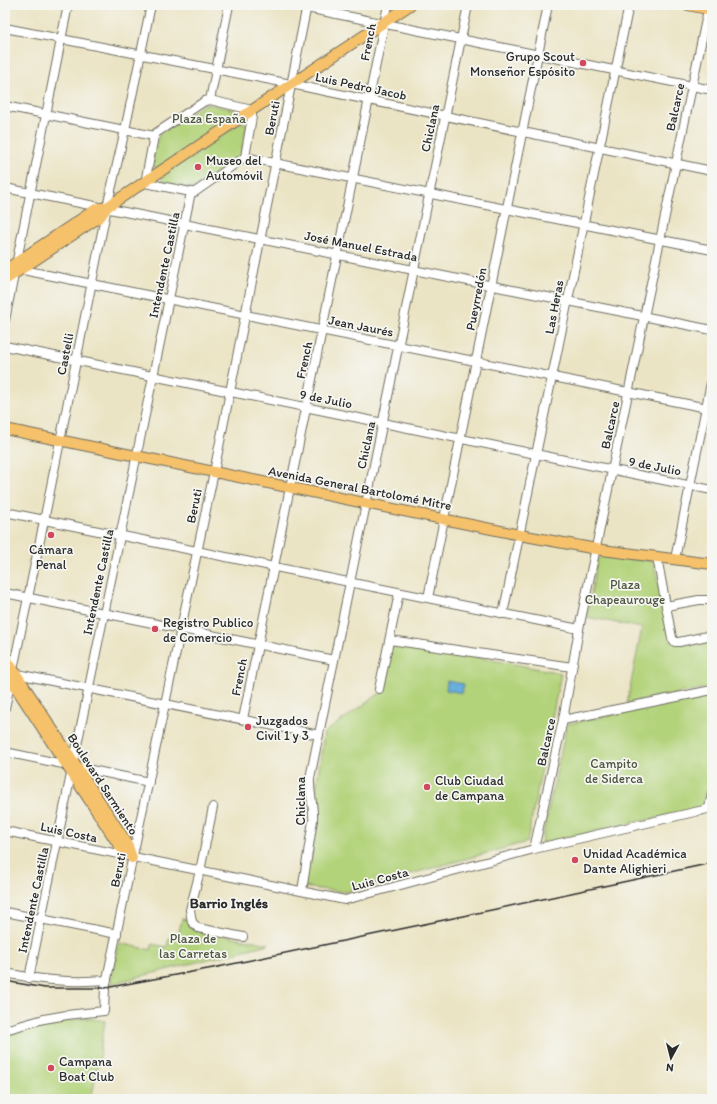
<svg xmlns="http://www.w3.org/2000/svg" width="717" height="1104" viewBox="0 0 717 1104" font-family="Itim,sans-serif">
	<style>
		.green { fill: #b3d37a; stroke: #6f7f52 }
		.water { fill: #69aedf; stroke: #4a6c85 }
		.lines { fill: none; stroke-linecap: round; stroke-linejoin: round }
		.minor-casing { stroke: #6e6c61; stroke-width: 10 }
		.major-casing { stroke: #6e6c61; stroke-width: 12 }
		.minor { stroke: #fff; stroke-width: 8 }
		.major { stroke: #f5c16b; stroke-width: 10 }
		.rail { stroke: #2b2b2b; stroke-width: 1.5 }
		.poi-dot { fill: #d1495b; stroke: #f6f6f2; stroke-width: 1.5 }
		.labels { text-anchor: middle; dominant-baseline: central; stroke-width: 3.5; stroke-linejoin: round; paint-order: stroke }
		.street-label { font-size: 13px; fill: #2b2b2b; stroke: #f6f6f2 }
		.poi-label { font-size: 13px; fill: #2b2b2b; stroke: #f6f6f2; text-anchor: start }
		.park-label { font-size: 13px; fill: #4d553f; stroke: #f6f6f2 }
		.neighbourhood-label { font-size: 14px; font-weight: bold; fill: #2b2b2b; stroke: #f6f6f2 }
	</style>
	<rect width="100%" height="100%" fill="#f6f6f2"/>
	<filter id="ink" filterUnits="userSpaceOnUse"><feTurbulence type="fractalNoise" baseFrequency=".025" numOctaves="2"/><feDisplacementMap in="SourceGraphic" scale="8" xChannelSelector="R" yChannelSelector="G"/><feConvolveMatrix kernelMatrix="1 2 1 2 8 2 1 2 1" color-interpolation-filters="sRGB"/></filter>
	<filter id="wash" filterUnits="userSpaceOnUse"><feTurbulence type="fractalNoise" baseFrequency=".012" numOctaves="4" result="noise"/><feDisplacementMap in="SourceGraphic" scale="16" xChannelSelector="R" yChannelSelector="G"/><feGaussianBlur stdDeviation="0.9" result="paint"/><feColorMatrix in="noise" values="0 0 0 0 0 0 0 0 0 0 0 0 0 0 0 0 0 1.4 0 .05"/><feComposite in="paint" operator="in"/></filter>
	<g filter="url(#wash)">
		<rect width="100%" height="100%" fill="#ebe4c4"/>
		<g class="green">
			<polygon points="210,104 236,110 237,114 157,168 153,167 152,165 158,137 160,134 203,105"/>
			<polygon points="242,122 247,124 241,154 238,159 193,188 163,182 161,177 162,176"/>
			<polygon points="602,556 652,561 654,564 671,642 712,638 712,687 627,703 642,628 587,617 597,560"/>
			<polygon points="392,641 561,673 527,842 345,892 302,887 324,733 383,691"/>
			<polygon points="712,695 712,779 707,807 541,843 567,724"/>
			<polygon points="182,919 188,920 189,925 197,930 269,944 110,984 119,943 151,950 152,944 167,947 169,938 177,939"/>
			<path d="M86,1018L105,1021L100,1051H101L91,1099H5V1038C20,1025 66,1021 86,1018Z"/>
		</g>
		<polygon class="water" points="447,681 464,684 462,693 446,690"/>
	</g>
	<g filter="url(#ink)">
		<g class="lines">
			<defs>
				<g id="minor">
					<polyline points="292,5 712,90"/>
					<polyline points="5,28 291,84 712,171"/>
					<polygon points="210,100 252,110 252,117 245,157 195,192 191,192 145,183 154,136 156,133 205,101"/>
					<polyline points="210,100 229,5"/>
					<polyline points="5,106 154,136"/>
					<polyline points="245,157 712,250"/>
					<polyline points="5,188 712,330"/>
					<polyline points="18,269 712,409"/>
					<polyline points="5,320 68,5"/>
					<polyline points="5,346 712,490"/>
					<polyline points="5,512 579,629"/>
					<polyline points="657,557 672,638 675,642 679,642 712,635"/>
					<polyline points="675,559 712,378"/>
					<polyline points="5,593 334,660"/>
					<polyline points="428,598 548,5"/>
					<polyline points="666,606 699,600 712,600"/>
					<polyline points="503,614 629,5"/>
					<polyline points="390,640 572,667"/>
					<polyline points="12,673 319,735"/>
					<polyline points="379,689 399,593"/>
					<polyline points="5,708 44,521 107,207 125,130 151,5"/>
					<polyline points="243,719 388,5"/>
					<polyline points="563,720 712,690"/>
					<polyline points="5,752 149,782"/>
					<polyline points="213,807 200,871 190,910 192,922 198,928 243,937"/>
					<polyline points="709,808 712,793"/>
					<polyline points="5,831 345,900 534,849 712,808"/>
					<polyline points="534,849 563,720 579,629 709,5"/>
					<path d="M302,891L313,820C314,806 309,792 310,778L468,5"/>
					<polyline points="5,912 117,934"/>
					<path d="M5,973C42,980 69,983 107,980"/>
					<polyline points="29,978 191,192"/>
					<polyline points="5,1030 44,1019 67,1015 104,1011 105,988 214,472 307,5"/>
				</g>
				<g id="major">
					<polyline points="688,5 712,10"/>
					<polyline points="5,270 96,209 107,207"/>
					<polyline points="5,280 101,216 107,207 410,5"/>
					<polyline points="5,429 520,535 602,550 712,564"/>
					<polyline points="5,657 127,843 132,858"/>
					<polyline points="5,671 120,847 131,856"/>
				</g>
			</defs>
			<use href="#minor" class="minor-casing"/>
			<use href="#major" class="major-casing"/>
			<use href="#minor" class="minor"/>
			<use href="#major" class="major"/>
			<polyline class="rail" points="5,981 45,988 105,988 213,968 444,920 712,863"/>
		</g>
	</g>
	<g class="poi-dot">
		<circle cx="583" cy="63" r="4"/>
		<circle cx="198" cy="167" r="4"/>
		<circle cx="51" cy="535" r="4"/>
		<circle cx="155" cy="629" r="4"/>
		<circle cx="248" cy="727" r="4"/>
		<circle cx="427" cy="787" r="4"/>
		<circle cx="575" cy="860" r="4"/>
		<circle cx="51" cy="1068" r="4"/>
	</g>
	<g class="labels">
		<g class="street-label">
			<text transform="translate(368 42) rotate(-79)">French</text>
			<text transform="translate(361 86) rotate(12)">Luis Pedro Jacob</text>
			<text transform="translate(675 107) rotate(-78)">Balcarce</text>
			<text transform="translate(272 118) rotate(-79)">Beruti</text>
			<text transform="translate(430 128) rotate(-78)">Chiclana</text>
			<text transform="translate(361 246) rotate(11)">José Manuel Estrada</text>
			<text transform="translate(164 265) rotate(-78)">Intendente Castilla</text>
			<text transform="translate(476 299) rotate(-79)">Pueyrredón</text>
			<text transform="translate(554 307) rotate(-79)">Las Heras</text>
			<text transform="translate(361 326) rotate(11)">Jean Jaurés</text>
			<text transform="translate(65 354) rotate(-79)">Castelli</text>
			<text transform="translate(304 360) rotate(-78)">French</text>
			<text transform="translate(326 399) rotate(11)">9 de Julio</text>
			<text transform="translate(610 425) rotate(-78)">Balcarce</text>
			<text transform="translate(366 445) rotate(-78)">Chiclana</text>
			<text transform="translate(655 466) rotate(11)">9 de Julio</text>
			<text transform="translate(360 488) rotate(11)">Avenida General Bartolomé Mitre</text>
			<text transform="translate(194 506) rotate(-78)">Beruti</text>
			<text transform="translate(98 582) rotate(-78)">Intendente Castilla</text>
			<text transform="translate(239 677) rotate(-79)">French</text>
			<text transform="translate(546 742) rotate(-78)">Balcarce</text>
			<text transform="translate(103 784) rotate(57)">Boulevard Sarmiento</text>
			<text transform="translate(300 801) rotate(-90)">Chiclana</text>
			<text transform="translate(69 832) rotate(12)">Luis Costa</text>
			<text transform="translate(118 870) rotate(-78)">Beruti</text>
			<text transform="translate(380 879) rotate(-15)">Luis Costa</text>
			<text transform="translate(33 900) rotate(-78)">Intendente Castilla</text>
		</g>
		<g class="poi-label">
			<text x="575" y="56" text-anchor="end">Grupo Scout<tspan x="575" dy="15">Monseñor Espósito</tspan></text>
			<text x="206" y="160">Museo del<tspan x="206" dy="15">Automóvil</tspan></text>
			<text x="51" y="549" text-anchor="middle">Cámara<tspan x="51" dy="15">Penal</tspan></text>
			<text x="163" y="622">Registro Publico<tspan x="163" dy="15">de Comercio</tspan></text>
			<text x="256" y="720">Juzgados<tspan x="256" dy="15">Civil 1 y 3</tspan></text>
			<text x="435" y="780">Club Ciudad<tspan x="435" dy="15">de Campana</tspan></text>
			<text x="583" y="853">Unidad Académica<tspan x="583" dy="15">Dante Alighieri</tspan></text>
			<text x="59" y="1061">Campana<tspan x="59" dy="15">Boat Club</tspan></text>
		</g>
		<g class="park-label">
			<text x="209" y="118">Plaza España</text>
			<text x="625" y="584">Plaza<tspan x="625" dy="15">Chapeaurouge</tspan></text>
			<text x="614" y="763">Campito<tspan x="614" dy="15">de Siderca</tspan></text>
			<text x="193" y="938">Plaza de<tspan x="193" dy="15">las Carretas</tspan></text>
		</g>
		<g class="neighbourhood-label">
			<text x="229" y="903">Barrio Inglés</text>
		</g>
	</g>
	<rect width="717" height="1104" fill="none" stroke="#f6f6f2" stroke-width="20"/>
	<g transform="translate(671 1058) rotate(187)" stroke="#f6f6f2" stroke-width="3" paint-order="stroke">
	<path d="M0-3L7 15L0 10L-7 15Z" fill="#2b2b2b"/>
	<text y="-6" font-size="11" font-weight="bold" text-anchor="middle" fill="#2b2b2b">N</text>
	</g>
</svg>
